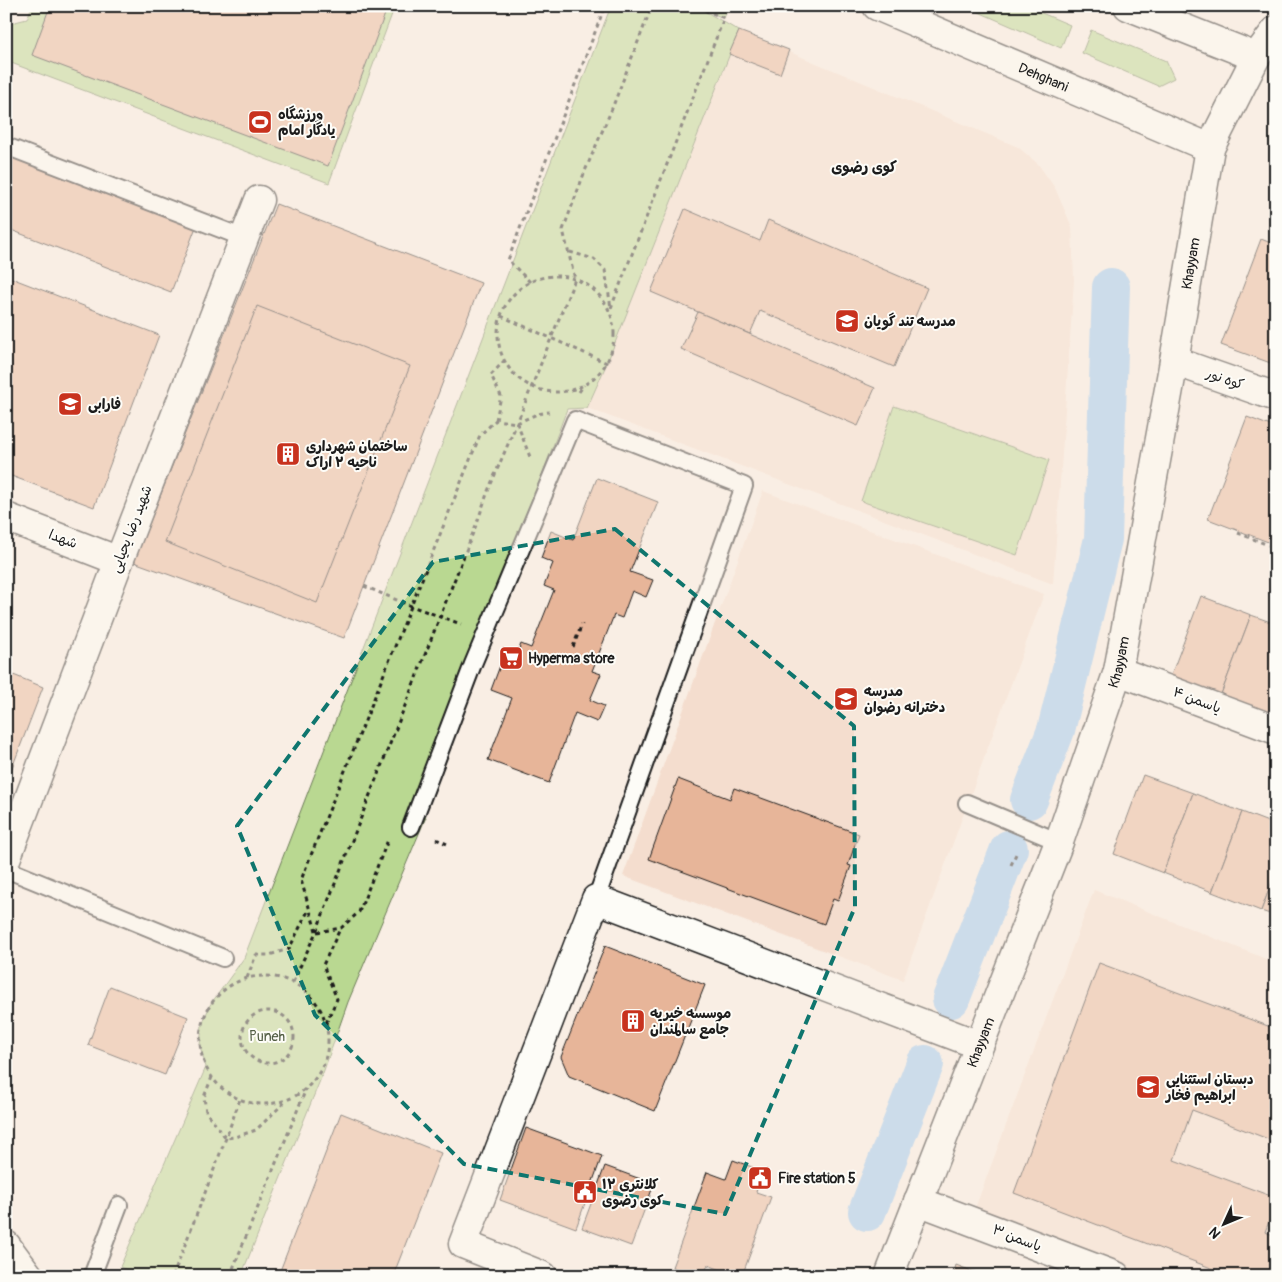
<svg xmlns="http://www.w3.org/2000/svg" width="1282" height="1282" viewBox="0 0 1282 1282" font-family="Pangolin,'Playpen Sans Arabic',sans-serif">
	<style>
		.built { fill: #f4ddce }
		.green { fill: #b9d891; stroke: #6a7a56 }
		.lines { fill: none; stroke-linecap: round; stroke-linejoin: round }
		.canal { stroke: #96c5f1; stroke-width: 38 }
		.building { fill: #e7b599; stroke: #1c1c1c }
		.lane-casing { stroke: #1c1c1c; stroke-width: 20 }
		.street-casing { stroke: #1c1c1c; stroke-width: 31 }
		.secondary-casing { stroke: #1c1c1c; stroke-width: 31 }
		.path { stroke: #1c1c1c; stroke-width: 3; stroke-dasharray: 4 4; stroke-linecap: butt }
		.lane { stroke: #fdfcf7; stroke-width: 16 }
		.street { stroke: #fdfcf7; stroke-width: 28 }
		.secondary { stroke: #fdfcf7; stroke-width: 28 }
		.marked { fill: none; stroke: #0f766e; stroke-width: 4; stroke-dasharray: 10 6; stroke-linejoin: round }
		.labels { text-anchor: middle; dominant-baseline: central; stroke-width: 4; stroke-linejoin: round; paint-order: stroke }
		.street-label { font-size: 14px; fill: #1c1c1c; stroke: #fdfcf7 }
		.poi-label { font-size: 14px; font-weight: bold; fill: #1c1c1c; stroke: #fdfcf7; text-anchor: start }
		.park-label { font-size: 14px; fill: #535e45; stroke: #fdfcf7 }
		.neighbourhood-label { font-size: 15px; font-weight: bold; fill: #1c1c1c; stroke: #fdfcf7 }
	</style>
	<rect width="100%" height="100%" fill="#f9eee4"/>
	<filter id="ink" filterUnits="userSpaceOnUse"><feTurbulence type="fractalNoise" baseFrequency=".02" numOctaves="2"/><feDisplacementMap in="SourceGraphic" scale="10" xChannelSelector="R" yChannelSelector="G"/><feConvolveMatrix kernelMatrix="1 2 1 2 8 2 1 2 1" color-interpolation-filters="sRGB"/></filter>
	<g filter="url(#ink)">
		<g class="built">
			<polygon points="739,31 1018,147 1038,164 1055,188 1072,227 1074,280 1053,584 587,408 607,363"/>
			<polygon points="763,491 1044,594 903,980 623,876"/>
			<polygon points="1094,890 1276,963 1276,1276 1147,1276 974,1211"/>
		</g>
		<g class="green">
			<polygon points="32,6 395,6 329,183 6,61 6,27 7,24 27,19"/>
			<polygon points="611,6 729,6 724,18 701,9 739,31 607,363 587,408 567,409 414,812 426,817 348,1002 323,1073 241,1276 141,1276 120,1267 206,1067 200,1046 202,1025 210,1005 244,958"/>
			<polygon points="965,6 1025,6 1070,25 1061,48"/>
			<polygon points="1091,30 1166,61 1174,78 1158,86 1082,53"/>
			<polygon points="894,406 1049,460 1017,555 861,501"/>
		</g>
		<g class="lines">
			<g class="canal">
				<polyline points="1029,800 1056,730 1103,539 1111,287"/>
				<polyline points="951,999 1009,849"/>
				<polyline points="867,1212 925,1064"/>
			</g>
		</g>
		<g class="building">
			<polygon points="50,6 388,6 328,166 32,55"/>
			<polygon points="739,31 789,50 780,74 729,54"/>
			<polygon points="1276,148 1276,160 1272,158"/>
			<polygon points="6,154 196,227 171,292 6,228"/>
			<polygon points="276,204 481,283 344,638 134,562"/>
			<polygon points="685,209 760,241 768,220 927,288 894,367 760,311 750,334 651,292"/>
			<polygon points="1261,239 1276,245 1276,365 1221,345"/>
			<polygon points="6,276 159,335 94,507 6,474"/>
			<polygon points="257,306 410,366 317,603 165,542"/>
			<polygon points="698,312 875,388 858,426 681,349"/>
			<polygon points="1247,417 1276,428 1276,545 1208,519"/>
			<polygon points="597,478 658,502 630,572 653,580 646,597 632,591 622,618 614,615 592,671 601,674 590,700 604,706 597,722 575,713 549,783 488,760 512,698 491,690 501,663 512,667 521,644 531,648 554,590 544,586 553,563 541,558 551,531 573,540"/>
			<polygon points="1201,596 1251,615 1220,697 1170,678"/>
			<polygon points="1251,615 1276,624 1276,702 1271,716 1220,697"/>
			<polygon points="6,672 43,687 10,773 6,772"/>
			<polygon points="1276,702 1276,718 1271,716"/>
			<polygon points="1143,775 1193,793 1163,873 1114,854"/>
			<polygon points="678,779 730,799 734,788 859,834 848,865 851,866 838,901 833,899 824,924 649,859"/>
			<polygon points="1193,793 1242,812 1212,892 1163,873"/>
			<polygon points="1242,812 1276,825 1276,871 1261,911 1212,892"/>
			<polygon points="1276,871 1276,916 1261,911"/>
			<polygon points="605,946 705,985 655,1111 569,1076 561,1057"/>
			<polygon points="1099,963 1276,1029 1276,1142 1192,1110 1174,1160 1276,1198 1276,1203 1265,1232 1276,1236 1276,1273 1275,1276 1232,1276 1014,1193"/>
			<polygon points="110,986 188,1017 165,1075 88,1045"/>
			<polygon points="341,1113 441,1153 393,1276 278,1276"/>
			<polygon points="526,1128 602,1156 576,1228 500,1200"/>
			<polygon points="733,1160 763,1171 756,1192 771,1197 742,1276 737,1276 708,1265 703,1276 697,1276 672,1267 707,1172 726,1179"/>
			<polygon points="605,1166 654,1184 631,1246 582,1228"/>
			<polygon points="956,1265 985,1276 953,1276"/>
		</g>
		<g class="lines">
			<defs>
				<g id="lane">
					<polyline points="6,146 244,238"/>
					<polyline points="967,803 1059,842"/>
					<polyline points="411,827 473,664 575,420 744,486 596,899"/>
					<polyline points="6,869 223,958"/>
					<polyline points="92,1276 119,1205"/>
				</g>
				<g id="street">
					<path id="s1" d="M877,6L1210,148"/>
					<polyline points="1128,6 1256,57"/>
					<polyline points="1174,361 1276,397"/>
					<polyline points="6,517 119,561"/>
					<polyline points="1118,671 1276,730"/>
					<polyline points="6,859 119,561 259,200"/>
					<polyline points="918,1201 1116,1276"/>
					<polyline points="543,1276 463,1244 596,899 979,1045"/>
				</g>
				<g id="secondary">
					<polyline points="6,1245 29,1276"/>
					<path id="s2" d="M889,1276L1059,842L1118,671L1174,361L1210,148L1256,57L1276,30"/>
				</g>
			</defs>
			<use href="#lane" class="lane-casing"/>
			<use href="#street" class="street-casing"/>
			<use href="#secondary" class="secondary-casing"/>
			<g class="path">
				<polyline points="570,252 594,259 605,270 611,308"/>
				<circle cx="556" cy="334" r="58"/>
				<polyline points="530,282 508,260 605,6"/>
				<polyline points="611,308 724,18 695,6"/>
				<polyline points="501,316 607,363"/>
				<polyline points="579,392 584,385"/>
				<polyline points="496,420 501,396 491,375 505,360"/>
				<polyline points="517,423 530,457"/>
				<polyline points="1238,533 1276,548"/>
				<polyline points="364,586 411,606 461,624"/>
				<polyline points="573,647 582,624"/>
				<polyline points="436,839 447,844"/>
				<polyline points="1011,865 1016,854"/>
				<polyline points="316,931 301,880 480,435 496,420 517,423 537,414 549,412"/>
				<polyline points="317,932 341,928 359,912 388,840"/>
				<circle cx="264" cy="1040" r="64"/>
				<polyline points="247,978 256,955 269,955 289,949 309,909"/>
				<polyline points="293,982 316,932 478,520 488,491 517,423 575,279 563,230 585,171 611,111 652,6"/>
				<circle cx="268" cy="1037" r="26"/>
				<polyline points="326,1023 337,999 323,965 340,929"/>
				<polyline points="212,1077 204,1097 206,1112 226,1138 235,1137 256,1130 287,1100"/>
				<polyline points="173,1276 226,1138 240,1099"/>
				<polyline points="230,1276 306,1089"/>
			</g>
			<use href="#lane" class="lane"/>
			<use href="#street" class="street"/>
			<use href="#secondary" class="secondary"/>
		</g>
	</g>
	<path d="M0 0H1282V1282H0ZM615,529L854,726L855,907L725,1214L464,1164L315,1015L237,826L433,562Z" fill="#f9eee4" fill-opacity=".55" fill-rule="evenodd"/>
	<path class="marked" d="M615,529L854,726L855,907L725,1214L464,1164L315,1015L237,826L433,562Z"/>
	<defs>
		<symbol id="stadium-square" viewBox="-11 -11 22 22"><rect x="-9" y="-9" width="18" height="18" rx="4" fill="#c8321e" stroke="#fdfcf7"/><path d="M0-5a6.5 5 0 1 0 0 10a6.5 5 0 1 0 0-10ZM-3.5-1.8h7v3.6h-7Z" fill="#fff"/></symbol>
		<symbol id="school-square" viewBox="-11 -11 22 22"><rect x="-9" y="-9" width="18" height="18" rx="4" fill="#c8321e" stroke="#fdfcf7"/><path d="M0-5L7-2L0 1L-7-2ZM-4 1L0 2.5L4 1V4Q0 6-4 4Z" fill="#fff"/></symbol>
		<symbol id="building-square" viewBox="-11 -11 22 22"><rect x="-9" y="-9" width="18" height="18" rx="4" fill="#c8321e" stroke="#fdfcf7"/><path d="M-4-6H4V6H1V3H-1V6H-4ZM-2.5-4.3h1.7v1.8h-1.7ZM.8-4.3h1.7v1.8H.8ZM-2.5-1h1.7V.8h-1.7ZM.8-1h1.7V.8H.8Z" fill="#fff"/></symbol>
		<symbol id="supermarket-square" viewBox="-11 -11 22 22"><rect x="-9" y="-9" width="18" height="18" rx="4" fill="#c8321e" stroke="#fdfcf7"/><path d="M-6-5.5h2.5l.6 2H6L4.5 2H-2.5L-4.4-4H-6ZM-1.5 3.2a1.3 1.3 0 1 0 .1 0ZM3 3.2a1.3 1.3 0 1 0 .1 0Z" fill="#fff"/></symbol>
		<symbol id="civic-square" viewBox="-11 -11 22 22"><rect x="-9" y="-9" width="18" height="18" rx="4" fill="#c8321e" stroke="#fdfcf7"/><path d="M-.6-6.5H3V-4.5H.6V-3L4-1V1h2V6H-6V1h2V-1L-.6-3ZM-1.2 2.5V6h2.4V2.5Z" fill="#fff"/></symbol>
	</defs>
	<g fill-rule="evenodd">
		<use href="#stadium-square" x="246" y="108" width="28" height="28"/>
		<use href="#school-square" x="833" y="307" width="28" height="28"/>
		<use href="#school-square" x="56" y="390" width="28" height="28"/>
		<use href="#building-square" x="274" y="440" width="28" height="28"/>
		<use href="#supermarket-square" x="497" y="644" width="28" height="28"/>
		<use href="#school-square" x="832" y="685" width="28" height="28"/>
		<use href="#building-square" x="619" y="1007" width="28" height="28"/>
		<use href="#school-square" x="1134" y="1073" width="28" height="28"/>
		<use href="#civic-square" x="746" y="1164" width="28" height="28"/>
		<use href="#civic-square" x="571" y="1178" width="28" height="28"/>
	</g>
	<g class="labels">
		<g class="street-label">
			<text stroke="none"><textPath href="#s1" startOffset="181">Dehghani</textPath></text>
			<text stroke="none"><textPath href="#s2" startOffset="1061">Khayyam</textPath></text>
			<text transform="translate(1225 379) rotate(19)">کوه نور</text>
			<text transform="translate(131 529) rotate(-69)">شهید رضا یحیایی</text>
			<text transform="translate(63 539) rotate(21)">شهدا</text>
			<text stroke="none"><textPath href="#s2" startOffset="656">Khayyam</textPath></text>
			<text transform="translate(1197 700) rotate(21)">یاسمن ۴</text>
			<text stroke="none"><textPath href="#s2" startOffset="251">Khayyam</textPath></text>
			<text transform="translate(1017 1238) rotate(21)">یاسمن ۳</text>
		</g>
		<g class="poi-label">
			<text x="278" y="114">ورزشگاه<tspan x="278" dy="16">یادگار امام</tspan></text>
			<text x="864" y="321">مدرسه تند گویان</text>
			<text x="88" y="404">فارابی</text>
			<text x="306" y="446">ساختمان شهرداری<tspan x="306" dy="16">ناحیه ۲ اراک</tspan></text>
			<text x="528" y="658">Hyperma store</text>
			<text x="864" y="691">مدرسه<tspan x="864" dy="16">دخترانه رضوان</tspan></text>
			<text x="650" y="1013">موسسه خیریه<tspan x="650" dy="16">جامع سالمندان</tspan></text>
			<text x="1166" y="1079">دبستان استثنایی<tspan x="1166" dy="16">ابراهیم فخار</tspan></text>
			<text x="778" y="1178">Fire station 5</text>
			<text x="602" y="1184">کلانتری ۱۲<tspan x="602" dy="16">کوی رضوی</tspan></text>
		</g>
		<g class="park-label">
			<text x="267" y="1036">Puneh</text>
		</g>
		<g class="neighbourhood-label">
			<text x="864" y="167">کوی رضوی</text>
		</g>
	</g>
	<rect width="1282" height="1282" fill="none" stroke="#fdfcf7" stroke-width="25"/>
	<rect x="12" y="12" width="1257" height="1257" fill="none" stroke="#1c1c1c" stroke-width="2" filter="url(#ink)"/>
	<g transform="translate(1224 1224) rotate(226)" stroke="#fdfcf7" stroke-width="4" paint-order="stroke">
	<path d="M0-4L9 19L0 12L-9 19Z" fill="#1c1c1c"/>
	<text y="-8" font-size="14" font-weight="bold" text-anchor="middle" fill="#1c1c1c">N</text>
	</g>
</svg>
